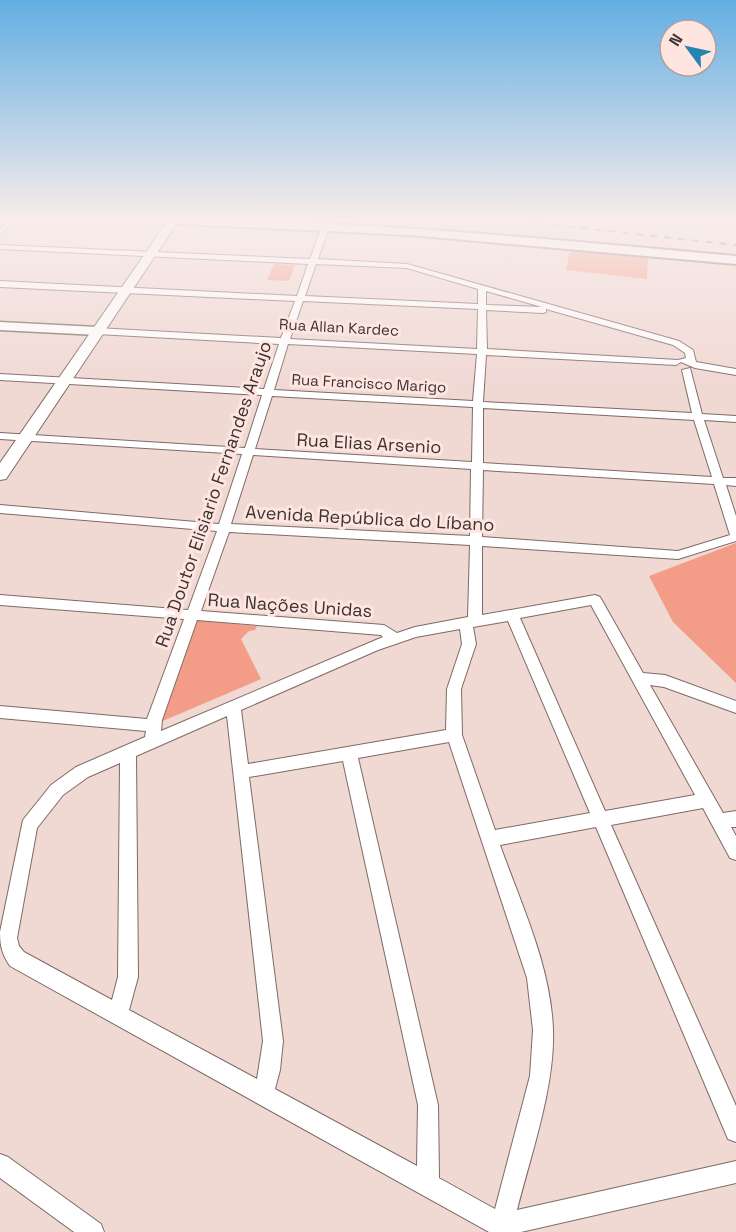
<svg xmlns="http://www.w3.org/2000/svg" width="736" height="1232" viewBox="0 0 736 1232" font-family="'Space Grotesk',sans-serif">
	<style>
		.green { fill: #f39c88 }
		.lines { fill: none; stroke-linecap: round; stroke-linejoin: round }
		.minor-casing { stroke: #7f6a65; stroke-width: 2 }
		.tertiary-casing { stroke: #7f6a65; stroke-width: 3 }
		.secondary-casing { stroke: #7f6a65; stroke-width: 2 }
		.primary-casing { stroke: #7f6a65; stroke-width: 4 }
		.minor { fill: #fff; fill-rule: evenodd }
		.tertiary { fill: #fff; fill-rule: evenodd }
		.secondary { fill: #fff; fill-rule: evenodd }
		.primary { fill: #fff; fill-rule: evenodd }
		.rail { stroke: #6e615e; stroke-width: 2; stroke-dasharray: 7 7; stroke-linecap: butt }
		.labels { text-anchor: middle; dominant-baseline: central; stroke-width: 6; stroke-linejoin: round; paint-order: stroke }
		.far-street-label { font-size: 15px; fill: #3c3331; stroke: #fee5e0 }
		.street-label { font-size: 18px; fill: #3c3331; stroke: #fee5e0 }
	</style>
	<rect width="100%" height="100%" fill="#f0d8d3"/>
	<g class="green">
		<polygon points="570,250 648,258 647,279 566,270"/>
		<polygon points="274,264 295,265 289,281 267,280"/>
		<polygon points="736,543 736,683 673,622 649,576"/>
		<polygon points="195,620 257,626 255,630 249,631 241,639 261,679 158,723"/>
	</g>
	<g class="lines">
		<defs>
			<g id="minor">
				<polygon points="9,219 18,219 0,235 0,229"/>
				<path d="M326,224L330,226L318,259L407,264L679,341L693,350L696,362L736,369V375L695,368L681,362L676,365L486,355L483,402L692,413L682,370L690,368L702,414L736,416V422L704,420L723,478H736V486L726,485L736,516V541L678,559L482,546V615L595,595L600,597L643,673L665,675L736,701V713L664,687L650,685L723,813L736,811V827H731L736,836V860L730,858L703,808L611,825L736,1106V1142L728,1139L596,827L500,845C521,904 551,966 553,1030C555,1087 531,1154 517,1210L736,1161V1183L521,1232H489L10,966C2,954 0,946 0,932L23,820L51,785L76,767L145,737L146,731L0,718V706L147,719L184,619L0,605V595L188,610L217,531L0,513V505L219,524L242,454L0,439V433L245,448L262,395L0,380V374L264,389L279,344L97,334L92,331L97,328L281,338L295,301L0,287V281L297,296L308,264L0,249V245L310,259L322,226ZM316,264L407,268L478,289V304L305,296ZM486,291L542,307L486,305ZM303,301L478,309L477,349L290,339ZM546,309L673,345L685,353L686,358L678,360L487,349L486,310L543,313L546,312ZM288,344L477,354L473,401L274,390ZM272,396L473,407L472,462L255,449ZM483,408L694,420L712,477L483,463ZM253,455L471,469L470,536L231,524ZM483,470L714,484L730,535L678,551L482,537ZM229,532L470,545L468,617L415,627L397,633L384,625L201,611ZM591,605L695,795L605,811L520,618ZM197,620L381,635L383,637L161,731L162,720ZM508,621L590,813L495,830L462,735L461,689L476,644L473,627ZM460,629L462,644L447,689L446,730L248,764L241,710L378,650L416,637ZM227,716L263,1041L257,1079L129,1010L138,977L136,756ZM449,742L527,978L533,1030L530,1076L495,1209L439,1178L438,1105L358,758ZM343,761L418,1105L417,1166L275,1089L280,1070L283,1041L249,777ZM120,763L118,977L112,1000L24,952L19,946L17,938L37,828L63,795L88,777Z"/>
				<polygon points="0,1154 8,1157 101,1224 104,1232 74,1232 0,1178"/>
			</g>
			<polygon id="tertiary" points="0,322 97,327 103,331 97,335 0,330"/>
			<polygon id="secondary" points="169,219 179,220 6,479 0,480 0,463"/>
			<path id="primary" d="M156,219C350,219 543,239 736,256V264L410,235L162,223Z"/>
		</defs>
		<use href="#minor" class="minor-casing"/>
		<use href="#tertiary" class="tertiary-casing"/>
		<use href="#secondary" class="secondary-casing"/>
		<use href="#primary" class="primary-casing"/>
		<use href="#minor" class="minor"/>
		<use href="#tertiary" class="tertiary"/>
		<use href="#secondary" class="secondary"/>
		<use href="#primary" class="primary"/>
		<polyline class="rail" points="497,219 736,245"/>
	</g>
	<linearGradient id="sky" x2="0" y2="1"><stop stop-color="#62aee2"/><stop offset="0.56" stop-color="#f8edeb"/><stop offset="1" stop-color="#f8edeb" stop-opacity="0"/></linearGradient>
	<rect width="736" height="392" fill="url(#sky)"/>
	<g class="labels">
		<g class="far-street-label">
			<text transform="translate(339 327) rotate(3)">Rua Allan Kardec</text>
			<text transform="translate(369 383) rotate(3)">Rua Francisco Marigo</text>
		</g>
		<g class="street-label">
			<text transform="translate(369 443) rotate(3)">Rua Elias Arsenio</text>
			<text transform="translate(213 494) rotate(-71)">Rua Doutor Elisiario Fernandes Araujo</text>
			<text transform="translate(370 518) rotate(3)">Avenida República do Líbano</text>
			<text transform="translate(290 605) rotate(4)">Rua Nações Unidas</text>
		</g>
	</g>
	<g transform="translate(688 48) rotate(303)"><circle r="28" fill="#fee5e0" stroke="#b09e9a" stroke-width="1.5"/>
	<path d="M0-4.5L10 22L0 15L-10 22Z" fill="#2684b0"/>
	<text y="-9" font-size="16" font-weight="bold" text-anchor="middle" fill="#3c3331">N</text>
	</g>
</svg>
